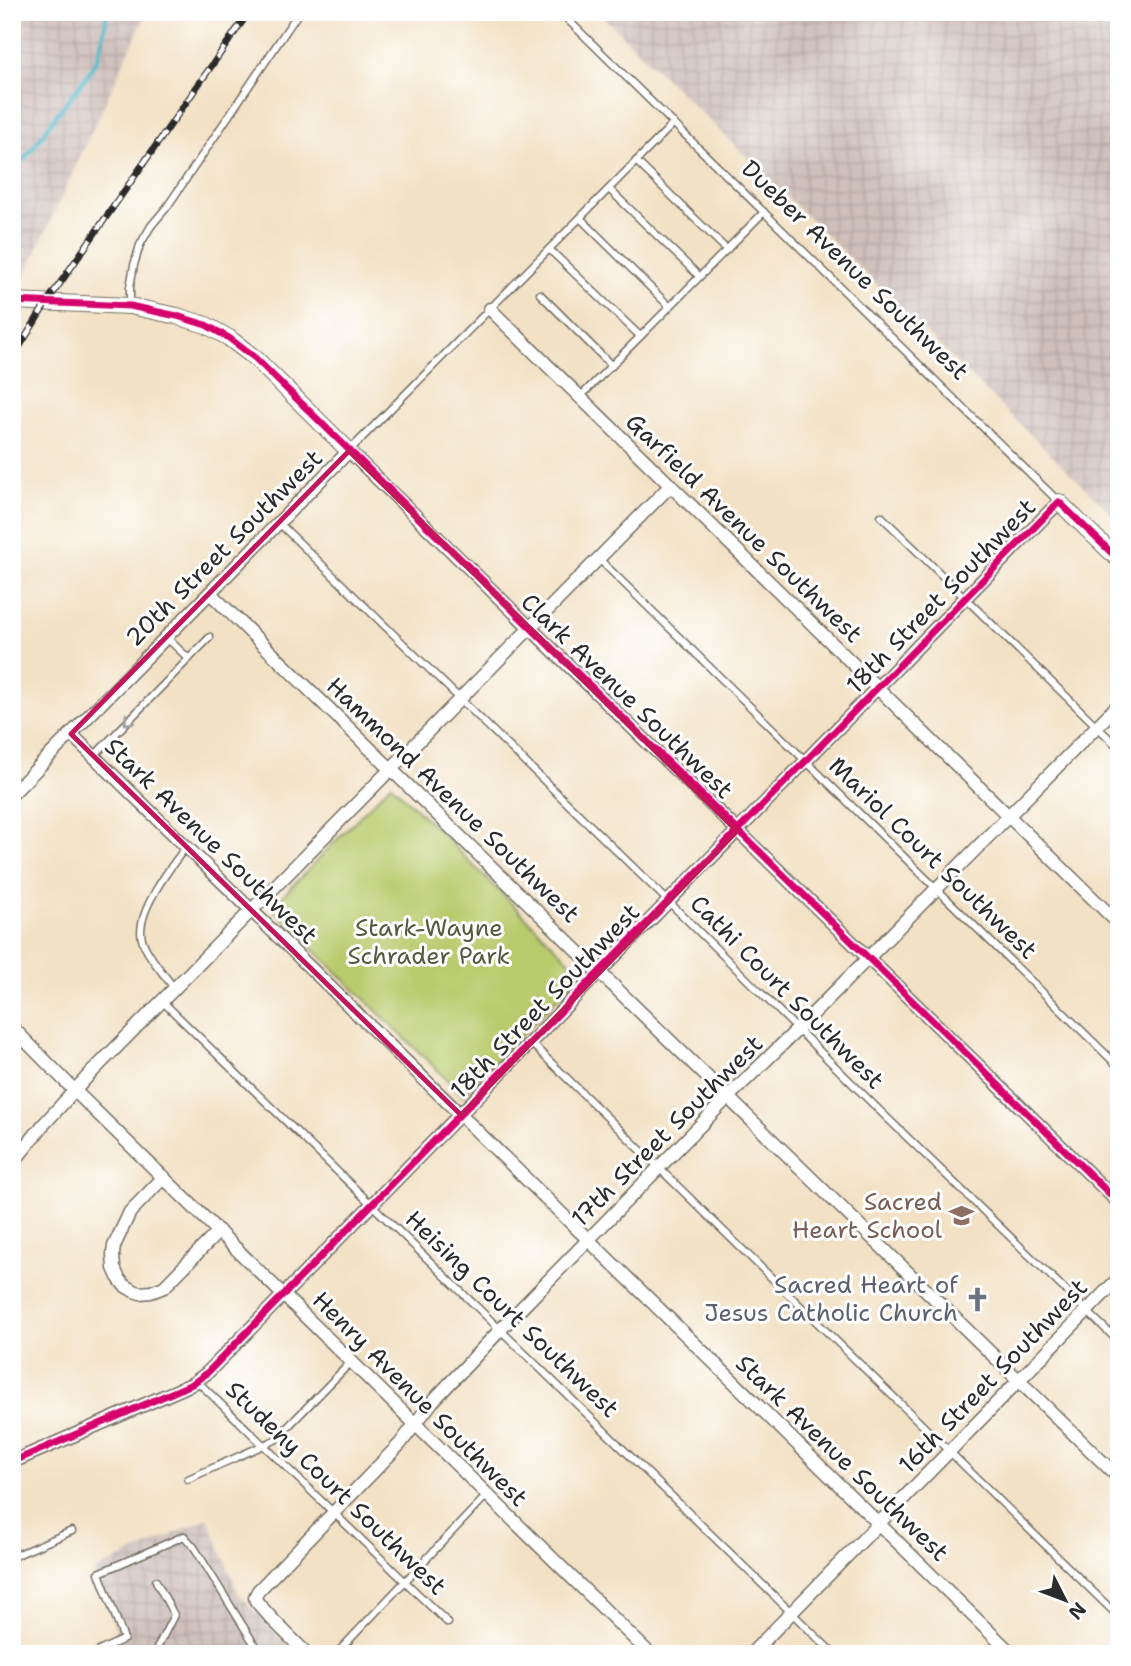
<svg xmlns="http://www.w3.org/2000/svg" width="1131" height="1666" viewBox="0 0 1131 1666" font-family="'Shantell Sans',sans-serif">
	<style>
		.industrial { fill: url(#industrial-grid) }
		.green { fill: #bacb6d; stroke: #727b4c; stroke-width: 2 }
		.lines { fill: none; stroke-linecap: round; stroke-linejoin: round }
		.stream { stroke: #4db8ca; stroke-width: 4.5 }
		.service-casing { stroke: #716b61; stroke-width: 9 }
		.minor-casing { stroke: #716b61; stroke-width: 15 }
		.tertiary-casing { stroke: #716b61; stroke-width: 18 }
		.service { stroke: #fff; stroke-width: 6 }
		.minor { stroke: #fff; stroke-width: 12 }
		.tertiary { stroke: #fff; stroke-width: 16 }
		.rail-casing { stroke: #2b2b2b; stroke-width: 7 }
		.rail { stroke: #fff; stroke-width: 4.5; stroke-dasharray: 13; stroke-linecap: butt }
		.cycleway-casing { stroke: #fff; stroke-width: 11 }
		.cycleway { stroke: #d6006c; stroke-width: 7 }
		.oneway { stroke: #a0a0a0 }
		.marked { fill: none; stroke: #c2185b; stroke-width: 5; stroke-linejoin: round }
		.labels { text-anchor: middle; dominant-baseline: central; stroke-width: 6; stroke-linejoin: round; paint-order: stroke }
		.street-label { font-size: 24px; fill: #2b2b2b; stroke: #fff }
		.park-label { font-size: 24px; fill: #565b3f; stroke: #fff }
		.education-label { font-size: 24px; fill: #785e54; stroke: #fff; text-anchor: end }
		.worship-label { font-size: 24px; fill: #5b616d; stroke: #fff; text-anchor: end }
	</style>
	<defs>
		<pattern id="industrial-grid" width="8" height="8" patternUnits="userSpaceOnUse" patternTransform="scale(1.75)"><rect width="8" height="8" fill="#cfc0bb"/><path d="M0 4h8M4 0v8" fill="none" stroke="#b2a5a1"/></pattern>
	</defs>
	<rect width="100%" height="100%" fill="#fff"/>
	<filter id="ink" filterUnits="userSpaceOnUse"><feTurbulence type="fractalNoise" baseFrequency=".0143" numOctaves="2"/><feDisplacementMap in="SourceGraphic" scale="14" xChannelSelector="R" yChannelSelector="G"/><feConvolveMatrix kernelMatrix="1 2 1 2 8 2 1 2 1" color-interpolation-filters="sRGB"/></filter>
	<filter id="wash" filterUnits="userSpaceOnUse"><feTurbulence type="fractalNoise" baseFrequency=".00686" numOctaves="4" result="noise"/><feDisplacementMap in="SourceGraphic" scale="28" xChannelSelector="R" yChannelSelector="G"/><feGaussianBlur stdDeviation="1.57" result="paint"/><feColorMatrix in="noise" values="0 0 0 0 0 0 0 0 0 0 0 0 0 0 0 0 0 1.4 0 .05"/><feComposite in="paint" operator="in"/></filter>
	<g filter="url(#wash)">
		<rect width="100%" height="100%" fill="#f2e1c4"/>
		<g class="industrial">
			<polygon points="12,12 147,12 12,304"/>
			<polygon points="598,12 1119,12 1119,521"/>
			<polygon points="208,1518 238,1593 296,1654 78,1654 117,1633 94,1571"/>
		</g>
		<polygon class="green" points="391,784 582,973 463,1095 271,908"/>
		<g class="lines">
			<path class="stream" d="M12,171C28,157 38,141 50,124C65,101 87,81 98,56C103,42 105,26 107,12"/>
		</g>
	</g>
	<g filter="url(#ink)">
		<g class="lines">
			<defs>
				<g id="service">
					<polyline points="560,12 1058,501"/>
					<polyline points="636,161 727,250"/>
					<polyline points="609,189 699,276"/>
					<polyline points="580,218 669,306"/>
					<polyline points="549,249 640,336"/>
					<polyline points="540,294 612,366"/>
					<polyline points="130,304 130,287 134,265 140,245 151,226 167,207 205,151 299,12"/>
					<polyline points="580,397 764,212"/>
					<polyline points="350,450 674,123"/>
					<polyline points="881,516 1119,748"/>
					<polyline points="279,523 669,902 880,1111 1119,1342"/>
					<polyline points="599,559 1119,1067"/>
					<polyline points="166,637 189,659"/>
					<polyline points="94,756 210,637"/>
					<path d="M175,989C166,977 145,953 142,939C135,913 171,866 186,847"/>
					<polyline points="163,1002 834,1654"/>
					<polyline points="531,1043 1119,1617"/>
					<polyline points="197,1381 448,1623"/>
					<polyline points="188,1479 275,1440 351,1362"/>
					<polyline points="12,1557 72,1531"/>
					<polyline points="93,1654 124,1639 99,1573 184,1536 194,1547 253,1642 263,1654"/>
					<polyline points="154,1654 174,1615 156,1581"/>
					<polyline points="336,1654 487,1495"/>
				</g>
				<g id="minor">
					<polyline points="490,309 1119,924"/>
					<polyline points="210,593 1119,1478"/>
					<polyline points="71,734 1012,1654"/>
					<polyline points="12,794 349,451 1119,1203"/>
					<polyline points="12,1027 75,1091 650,1654"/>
					<polyline points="12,1164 44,1124 88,1076 671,485"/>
					<polyline points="164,1177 130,1212 114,1246 113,1255 114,1268 118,1277 124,1285 134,1291 140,1293 151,1292 164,1287 219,1231"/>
					<polyline points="12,1462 192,1384 207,1373 1059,502"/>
					<polyline points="307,1654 272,1619 256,1601 255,1597 258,1591 400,1444 432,1402 501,1329 727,1098 798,1029 1119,704"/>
					<polyline points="751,1654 1119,1278"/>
				</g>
				<g id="tertiary">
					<polyline points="12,301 130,306 177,316 206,325 229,338 255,358 349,451"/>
					<polyline points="1059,502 1119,560"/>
				</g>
			</defs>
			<use href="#service" class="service-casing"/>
			<use href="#minor" class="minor-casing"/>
			<use href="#tertiary" class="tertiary-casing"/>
			<use href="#service" class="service"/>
			<use href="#minor" class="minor"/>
			<use href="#tertiary" class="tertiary"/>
			<defs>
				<polyline id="rail" points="12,359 47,302 249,12"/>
			</defs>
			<use href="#rail" class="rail-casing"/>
			<use href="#rail" class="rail"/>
			<defs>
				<g id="cycleway">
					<polyline points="12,301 130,306 177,316 206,325 229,338 255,358 1119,1203"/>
					<polyline points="12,1462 192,1384 207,1373 1059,502 1119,560"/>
				</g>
			</defs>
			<use href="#cycleway" class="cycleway-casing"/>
			<use href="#cycleway" class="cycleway"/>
		</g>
		<defs><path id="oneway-chevron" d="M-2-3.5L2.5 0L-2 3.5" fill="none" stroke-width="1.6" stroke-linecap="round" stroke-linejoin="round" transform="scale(1.75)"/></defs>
		<use class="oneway" href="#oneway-chevron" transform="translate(128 721) rotate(134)"/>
	</g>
	<path class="marked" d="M349,451L737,831L461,1115L71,734Z"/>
	<defs>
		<symbol id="school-bare" viewBox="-9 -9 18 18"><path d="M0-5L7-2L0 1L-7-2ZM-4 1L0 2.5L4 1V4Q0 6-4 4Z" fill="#8d6e63" stroke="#fff" stroke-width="2.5" paint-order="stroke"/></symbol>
		<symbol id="church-bare" viewBox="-9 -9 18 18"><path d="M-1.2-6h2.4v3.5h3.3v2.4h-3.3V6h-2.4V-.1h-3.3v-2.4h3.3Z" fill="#6b7280" stroke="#fff" stroke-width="2.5" paint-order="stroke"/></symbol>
	</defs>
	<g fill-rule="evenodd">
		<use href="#school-bare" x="944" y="1198" width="35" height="35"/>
		<use href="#church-bare" x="960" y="1282" width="35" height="35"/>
	</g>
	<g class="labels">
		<g class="street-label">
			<text transform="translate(855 270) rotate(44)">Dueber Avenue Southwest</text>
			<text transform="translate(744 528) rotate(44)">Garfield Avenue Southwest</text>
			<text transform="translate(224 548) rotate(-45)">20th Street Southwest</text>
			<text transform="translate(941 596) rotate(-46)">18th Street Southwest</text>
			<text transform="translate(627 696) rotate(44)">Clark Avenue Southwest</text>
			<text transform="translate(453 800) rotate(44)">Hammond Avenue Southwest</text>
			<text transform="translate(211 841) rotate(44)">Stark Avenue Southwest</text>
			<text transform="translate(933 858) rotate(44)">Mariol Court Southwest</text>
			<text transform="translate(787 992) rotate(45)">Cathi Court Southwest</text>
			<text transform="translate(545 1001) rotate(-46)">18th Street Southwest</text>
			<text transform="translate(667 1131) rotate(-45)">17th Street Southwest</text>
			<text transform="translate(512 1314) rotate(44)">Heising Court Southwest</text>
			<text transform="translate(993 1376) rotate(-46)">16th Street Southwest</text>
			<text transform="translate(420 1399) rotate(45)">Henry Avenue Southwest</text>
			<text transform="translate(842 1458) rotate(44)">Stark Avenue Southwest</text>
			<text transform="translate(336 1488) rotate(44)">Studeny Court Southwest</text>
		</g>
		<g class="park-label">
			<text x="429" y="928">Stark-Wayne<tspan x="429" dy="28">Schrader Park</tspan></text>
		</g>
		<g class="education-label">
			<text x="942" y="1202">Sacred<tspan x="942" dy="28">Heart School</tspan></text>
		</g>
		<g class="worship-label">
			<text x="958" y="1285">Sacred Heart of<tspan x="958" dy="28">Jesus Catholic Church</tspan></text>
		</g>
	</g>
	<rect width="1131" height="1666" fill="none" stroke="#fff" stroke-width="42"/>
	<g transform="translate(1065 1600) rotate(132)" stroke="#ffffff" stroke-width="5" paint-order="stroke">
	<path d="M0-5L12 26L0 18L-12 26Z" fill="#2b2b2b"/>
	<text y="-10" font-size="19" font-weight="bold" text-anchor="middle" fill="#2b2b2b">N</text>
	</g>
</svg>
